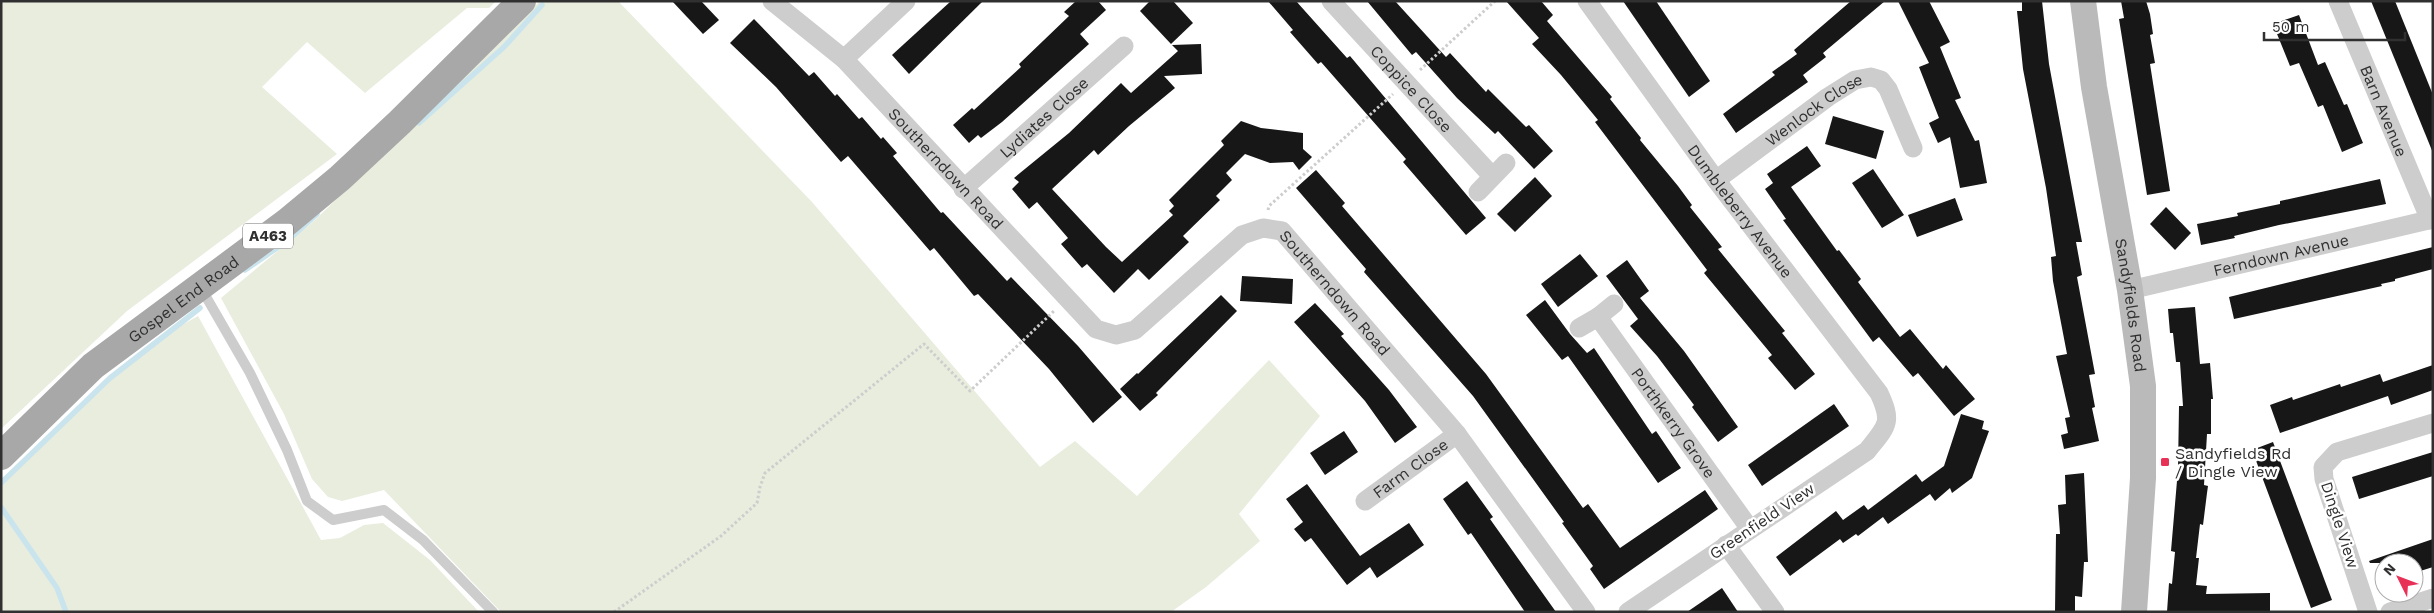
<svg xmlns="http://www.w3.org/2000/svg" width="2434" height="613" viewBox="0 0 2434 613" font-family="'Work Sans',sans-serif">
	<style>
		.green { fill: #e8edde }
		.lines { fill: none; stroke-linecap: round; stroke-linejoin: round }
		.stream { stroke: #cae4ed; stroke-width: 5.5 }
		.building { fill: #171717 }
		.path { stroke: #cdcdcd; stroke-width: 3; stroke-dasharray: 2.5 2.5; stroke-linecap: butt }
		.lane { stroke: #cdcdcd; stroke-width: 10 }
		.street { stroke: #cdcdcd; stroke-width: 19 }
		.secondary { stroke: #bababa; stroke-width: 26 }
		.primary { stroke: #a8a8a8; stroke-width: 28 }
		.poi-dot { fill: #e83156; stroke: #fff; stroke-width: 2 }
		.labels { text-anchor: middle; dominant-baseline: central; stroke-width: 5; stroke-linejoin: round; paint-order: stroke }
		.shield { fill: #fff; stroke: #6e6e6e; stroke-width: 1 }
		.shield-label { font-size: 15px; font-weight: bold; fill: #303030 }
		.street-label { font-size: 16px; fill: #303030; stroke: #fff }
		.poi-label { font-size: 16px; fill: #303030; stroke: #fff; text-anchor: start }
	</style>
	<rect width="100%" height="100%" fill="#fff"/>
	<g class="green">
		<polygon points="1,1 496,1 489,8 467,8 365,93 307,42 262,87 337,154 127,311 1,429"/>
		<polygon points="540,1 618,1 812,202 1040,467 1075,441 1137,496 1269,360 1320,416 1239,514 1260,541 1206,587 1171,612 501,612 384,490 342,501 328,497 312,479 284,414 221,298 315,220"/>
		<polygon points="198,316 321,540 340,538 364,525 383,523 430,560 479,612 1,612 1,479 157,339"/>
	</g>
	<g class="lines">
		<g class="stream">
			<polyline points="419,123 504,47 542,5"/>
			<polyline points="245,270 287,241 317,214"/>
			<polyline points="1,483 110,378 200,308"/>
			<polyline points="1,507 57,588 66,612"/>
		</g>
	</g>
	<g class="building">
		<polygon points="672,1 701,1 719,20 703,34"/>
		<polygon points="951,1 983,1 909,74 892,55"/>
		<polygon points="1076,1 1098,1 1106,10 1080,34 1089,44 1002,122 981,138 978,135 969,143 953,125 972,108 974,110 1021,67 1019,64 1069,16 1064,12"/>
		<polygon points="1150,1 1173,1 1193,23 1171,44 1140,11"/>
		<polygon points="1268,1 1296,1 1347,58 1350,56 1486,218 1466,235 1403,162 1406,159 1321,62 1318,64 1290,32 1293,30"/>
		<polygon points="1367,1 1395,1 1446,57 1450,53 1486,92 1488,89 1526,127 1529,125 1553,151 1534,169 1498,131 1495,134 1457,98 1416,52 1412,55"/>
		<polygon points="1506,1 1541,1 1553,15 1547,21 1612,97 1610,99 1641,138 1640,140 1678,186 1692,205 1690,207 1722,247 1718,249 1785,331 1782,333 1815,374 1795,390 1768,358 1772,355 1704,273 1707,270 1595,122 1598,120 1561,75 1532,44 1539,38"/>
		<polygon points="1623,1 1656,1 1710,81 1689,97"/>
		<polygon points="1851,1 1885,1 1823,53 1826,57 1803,75 1808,82 1736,133 1723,114 1775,75 1772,72 1797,54 1794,50"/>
		<polygon points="1898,1 1929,1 1950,42 1940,47 1961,98 1955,100 1975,141 1979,140 1987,183 1960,188 1950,137 1938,143 1929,123 1939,118 1919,67 1929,63"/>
		<polygon points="2022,1 2042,1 2049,64 2082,242 2076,242 2082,275 2077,277 2095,374 2089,375 2095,407 2092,408 2099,441 2064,449 2061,435 2068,433 2065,418 2070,417 2056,356 2067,354 2053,281 2051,257 2056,256 2046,188 2023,69 2017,11 2022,11"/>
		<polygon points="2121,1 2146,1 2150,14 2153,34 2150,35 2155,63 2150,64 2170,191 2147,195 2119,19 2124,18"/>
		<polygon points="2371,1 2395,1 2433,95 2433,153"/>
		<polygon points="2299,15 2318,65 2325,62 2344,105 2347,104 2363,143 2342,152 2323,105 2318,107 2299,63 2290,66 2273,24"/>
		<polygon points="754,19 809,76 814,72 835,96 837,94 859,119 862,117 881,139 883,137 897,153 893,156 941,213 943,212 1007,281 1011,277 1078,346 1122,397 1093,423 1049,369 978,294 974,296 934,248 930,251 848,156 841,162 776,87 730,43"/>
		<polygon points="1201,44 1202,74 1164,76 1175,88 1129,126 1098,155 1094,150 1052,189 1106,247 1122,262 1173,215 1169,211 1174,206 1169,200 1224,145 1221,141 1241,121 1261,128 1303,133 1303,149 1312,157 1299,170 1293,162 1270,163 1245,154 1226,173 1232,180 1216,196 1220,200 1183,236 1189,242 1149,280 1138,269 1114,293 1087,264 1082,268 1061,244 1068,238 1037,202 1029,209 1012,189 1019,182 1014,178 1069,133 1121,83 1131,93 1178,51 1172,45"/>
		<polygon points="1833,116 1884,131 1876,159 1825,144"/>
		<polygon points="1807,146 1821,166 1791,187 1837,251 1839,250 1861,279 1858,282 1900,337 1910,329 1943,369 1946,365 1975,399 1954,416 1918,373 1913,377 1879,337 1873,342 1783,220 1786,219 1765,189 1773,183 1767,174"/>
		<polygon points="1873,169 1904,215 1882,228 1852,183"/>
		<polygon points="1316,170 1345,203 1342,206 1486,374 1583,508 1588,504 1620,548 1705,490 1718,509 1604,589 1590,569 1593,566 1562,523 1564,522 1473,396 1364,272 1366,269 1296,188"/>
		<polygon points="1535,177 1552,196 1515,232 1497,214"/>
		<polygon points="2380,179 2386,204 2279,225 2234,236 2235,238 2201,245 2197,224 2238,216 2237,213 2280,204 2280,201"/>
		<polygon points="1955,198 1963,220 1917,237 1908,215"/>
		<polygon points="2166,207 2191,233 2175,250 2150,224"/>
		<polygon points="2433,247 2433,269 2395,279 2395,281 2381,284 2382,286 2234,319 2229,297"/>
		<polygon points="1580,254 1598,276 1558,307 1541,284"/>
		<polygon points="1627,260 1649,291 1640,298 1684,351 1738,427 1718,442 1692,407 1694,405 1657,356 1630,326 1638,319 1606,276"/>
		<polygon points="1242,276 1293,279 1292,304 1240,301"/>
		<polygon points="1221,295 1237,311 1156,393 1158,395 1140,411 1120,389 1137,373 1138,374"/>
		<polygon points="1545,300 1570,334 1587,353 1594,348 1652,434 1656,431 1681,468 1658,483 1568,356 1562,360 1526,315"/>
		<polygon points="1315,303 1344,334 1341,336 1389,390 1417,427 1395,443 1365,401 1294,322"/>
		<polygon points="2195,307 2200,364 2210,363 2213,399 2211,399 2211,434 2207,434 2204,485 2208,486 2207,493 2203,525 2200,524 2196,558 2199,558 2196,585 2207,586 2206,594 2270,593 2270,612 2167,612 2169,583 2172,584 2175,552 2171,551 2178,469 2179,406 2183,406 2180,362 2176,362 2173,333 2170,333 2168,309"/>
		<polygon points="2433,365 2433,390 2391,405 2388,396 2280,433 2270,405 2292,397 2293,400 2340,384 2341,387 2380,374 2383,382"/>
		<polygon points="1834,404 1849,426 1762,486 1748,465"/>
		<polygon points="1961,414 1984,421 1982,429 1989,431 1972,478 1952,493 1950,488 1935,501 1930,494 1888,524 1883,517 1858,536 1856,534 1843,543 1840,539 1790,576 1776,557 1836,511 1843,520 1864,505 1868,510 1916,474 1922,482 1944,466"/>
		<polygon points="1344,431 1358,452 1325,475 1310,453"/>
		<polygon points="2273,442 2332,600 2311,608 2252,450"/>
		<polygon points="2433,452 2433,476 2359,499 2352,477"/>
		<polygon points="2084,473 2088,562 2084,562 2082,597 2075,596 2075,612 2055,612 2056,534 2060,534 2058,505 2066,504 2065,475"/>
		<polygon points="1467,481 1493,517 1490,519 1556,612 1525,612 1471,533 1468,535 1443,499"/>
		<polygon points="1307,484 1360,556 1409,523 1424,545 1377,578 1370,567 1347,585 1311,538 1305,542 1294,529 1303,522 1286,499"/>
		<polygon points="2433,539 2433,567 2414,573 2414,563 2370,563 2369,561"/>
		<polygon points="1722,588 1738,612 1687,612"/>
	</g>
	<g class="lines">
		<g class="path">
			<polyline points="1420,70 1495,1"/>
			<polyline points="1268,210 1269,206 1393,94"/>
			<polyline points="614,612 721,536 757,503 760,487 765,473 924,344 970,391 1054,311"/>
		</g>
		<polyline class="lane" points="201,288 250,373 287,450 307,501 333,520 384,510 423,540 493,612"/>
		<g class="street">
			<path id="s1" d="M772,1L844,59L1096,329L1116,335L1135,330L1242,235L1263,228L1282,231L1457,434L1586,612"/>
			<path id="s2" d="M1331,1L1492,176"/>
			<path id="s3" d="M1587,1L1716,180L1879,393C1893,423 1887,426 1867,451L1628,612"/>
			<path id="s4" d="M2338,1L2430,220"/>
			<polyline points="844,59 906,1"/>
			<path id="s5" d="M1716,180L1828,97L1855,80L1871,77L1881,80L1888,89L1913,148"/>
			<path id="s6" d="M963,189L1124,46"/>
			<polyline points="1478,192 1506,163"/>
			<path id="s7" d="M2130,290L2433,219"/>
			<path id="s8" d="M1598,317L1750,529"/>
			<polyline points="1579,328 1598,317 1614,304"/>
			<path id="s9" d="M1365,501L1457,434"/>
			<polyline points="1726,545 1775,612"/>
			<polyline points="2368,612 2324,479 2323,467 2337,452 2433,423"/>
			<polyline points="2390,612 2433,598"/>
		</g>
		<path class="secondary" id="s10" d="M2083,1L2094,87L2130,290L2143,386V478L2134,612"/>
		<path class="primary" id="s11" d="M1,456L93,366L287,222L340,178L400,122L522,1"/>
	</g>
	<rect class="poi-dot" x="2160" y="457" width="10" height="10" rx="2.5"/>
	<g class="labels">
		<rect class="shield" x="243" y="223.5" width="50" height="25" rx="4"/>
		<g class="shield-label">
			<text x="268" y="236">A463</text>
		</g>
		<g class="street-label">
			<text stroke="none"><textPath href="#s2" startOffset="119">Coppice Close</textPath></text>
			<text stroke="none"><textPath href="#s4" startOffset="119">Barn Avenue</textPath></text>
			<text stroke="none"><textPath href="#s5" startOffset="121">Wenlock Close</textPath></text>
			<text stroke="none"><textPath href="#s6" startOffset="108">Lydiates Close</textPath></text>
			<text stroke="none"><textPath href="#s1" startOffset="242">Southerndown Road</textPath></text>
			<text stroke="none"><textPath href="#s3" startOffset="260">Dumbleberry Avenue</textPath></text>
			<text stroke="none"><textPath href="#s7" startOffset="155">Ferndown Avenue</textPath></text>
			<text stroke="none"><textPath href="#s1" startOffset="768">Southerndown Road</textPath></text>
			<text stroke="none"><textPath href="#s11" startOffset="241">Gospel End Road</textPath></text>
			<text stroke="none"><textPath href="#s10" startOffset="308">Sandyfields Road</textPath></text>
			<text stroke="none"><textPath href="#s8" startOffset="130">Porthkerry Grove</textPath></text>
			<text stroke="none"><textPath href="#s9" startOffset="56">Farm Close</textPath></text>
			<text transform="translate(1762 521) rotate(-34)">Greenfield View</text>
			<text transform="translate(2340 525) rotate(72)">Dingle View</text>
		</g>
		<g class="poi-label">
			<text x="2175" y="453">Sandyfields Rd<tspan x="2175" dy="18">/ Dingle View</tspan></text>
		</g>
	</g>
	<rect width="2434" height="613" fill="none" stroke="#303030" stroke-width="5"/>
	<g transform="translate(2399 578) rotate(312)"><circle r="24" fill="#ffffff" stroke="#acacac"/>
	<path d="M0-4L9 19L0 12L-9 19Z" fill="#e83156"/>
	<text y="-8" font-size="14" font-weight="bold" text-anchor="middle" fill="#303030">N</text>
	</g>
	<path d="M2264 32v8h141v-8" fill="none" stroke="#303030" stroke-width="2.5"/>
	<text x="2272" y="32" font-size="15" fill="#303030" stroke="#ffffff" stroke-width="4" paint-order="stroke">50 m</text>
</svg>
